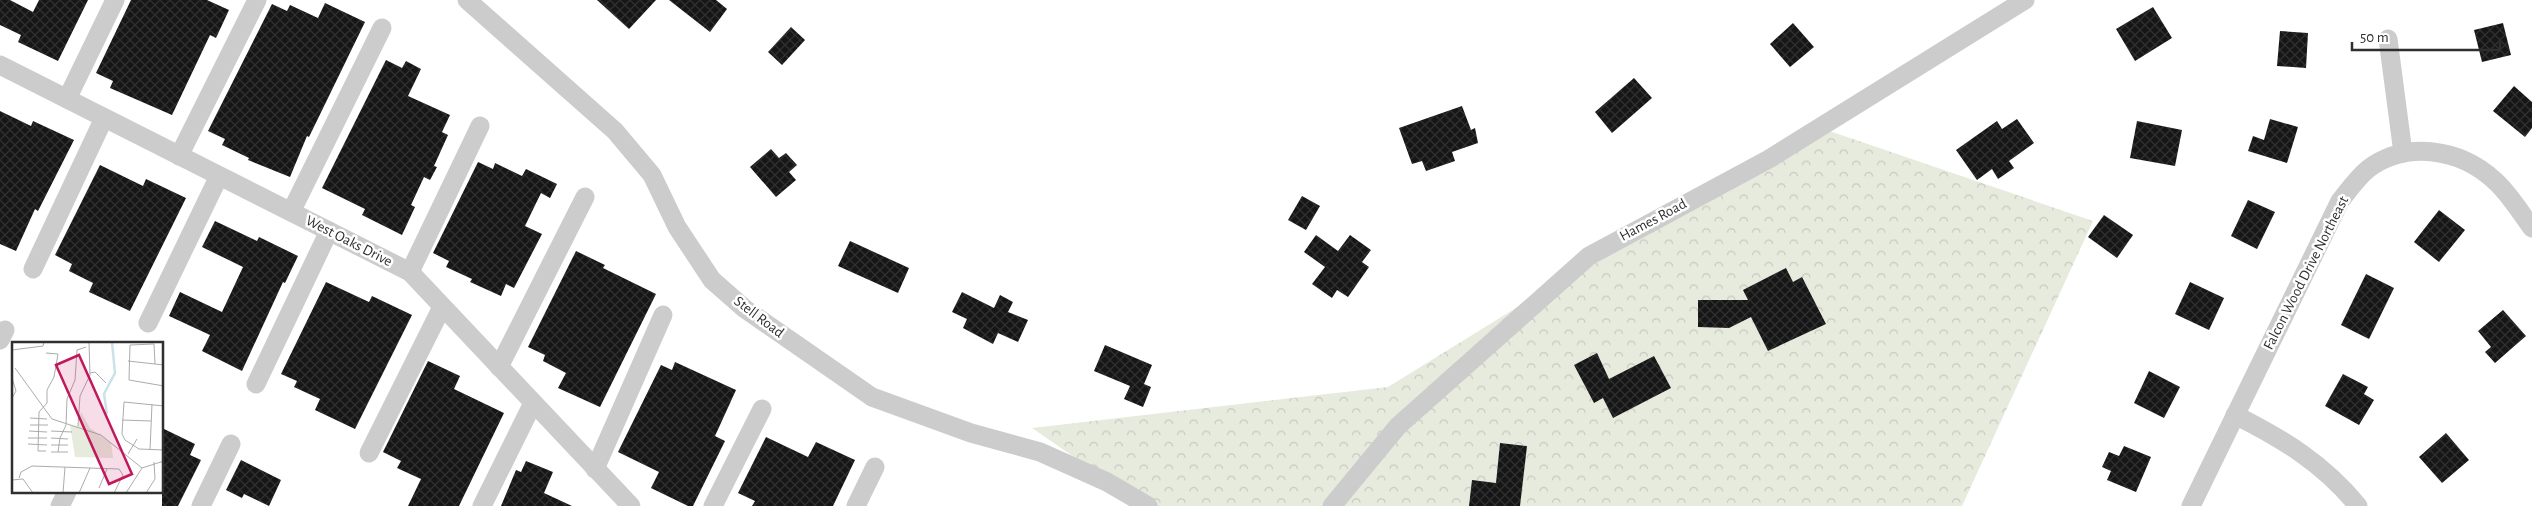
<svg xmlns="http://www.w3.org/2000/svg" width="2532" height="506" viewBox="0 0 2532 506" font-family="'Alegreya Sans',sans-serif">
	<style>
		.forest { fill: url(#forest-crowns) }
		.building { fill: url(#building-cross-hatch) }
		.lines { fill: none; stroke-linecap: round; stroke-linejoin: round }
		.minor { stroke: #ccc; stroke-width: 19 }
		.labels { text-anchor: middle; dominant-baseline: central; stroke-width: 5; stroke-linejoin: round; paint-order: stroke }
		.street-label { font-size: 15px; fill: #2f2f2f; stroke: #fff }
		.inset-river { fill: none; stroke: #cce2e9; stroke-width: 2.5 }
		.inset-road { fill: none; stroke: #acacac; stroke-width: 1 }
		.view { fill: #c2185b; fill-opacity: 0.15; stroke: #c2185b; stroke-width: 2.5 }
		.inset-edge { fill: none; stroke: #2f2f2f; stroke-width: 2.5 }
	</style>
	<defs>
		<pattern id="forest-crowns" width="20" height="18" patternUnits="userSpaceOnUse" patternTransform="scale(1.25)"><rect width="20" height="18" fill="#e7ebde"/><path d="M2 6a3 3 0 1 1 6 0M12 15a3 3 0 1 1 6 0" fill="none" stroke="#c6cabf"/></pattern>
		<pattern id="building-cross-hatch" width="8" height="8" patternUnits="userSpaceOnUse" patternTransform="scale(1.25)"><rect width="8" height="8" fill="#161616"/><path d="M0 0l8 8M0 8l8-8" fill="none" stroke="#303030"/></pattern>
	</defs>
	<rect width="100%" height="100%" fill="#fff"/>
	<polygon class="forest" points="1812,125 2093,221 1962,506 1145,506 1032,428 1388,387"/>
	<g class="building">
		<polygon points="0,0 10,0 33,12 39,0 88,0 58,61 18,42 21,35 0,25"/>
		<polygon points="131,0 207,0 229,10 216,38 210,35 172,115 110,88 113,81 96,73"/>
		<polygon points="597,0 656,0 629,29"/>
		<polygon points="669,0 716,0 727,9 710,32"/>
		<polygon points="325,3 365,22 309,137 307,136 290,177 248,160 249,158 222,145 225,139 208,131 272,4 287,11 290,5 318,18"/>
		<polygon points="2153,7 2172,38 2135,61 2116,29"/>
		<polygon points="1793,23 1814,47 1790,67 1770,44"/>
		<polygon points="2503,23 2511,55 2482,62 2474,30"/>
		<polygon points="791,27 805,40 782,65 768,52"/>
		<polygon points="2280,31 2308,33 2306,68 2277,66"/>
		<polygon points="386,60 402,68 406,61 421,69 408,96 450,115 442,132 448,135 434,166 437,167 430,180 424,177 411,205 415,207 402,235 362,215 365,209 322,188"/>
		<polygon points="1634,78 1652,98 1612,133 1595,112"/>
		<polygon points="2514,86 2532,102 2532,128 2525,137 2493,111"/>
		<polygon points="1462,106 1471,130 1475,128 1478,143 1452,152 1455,161 1426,171 1422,161 1412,164 1399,128"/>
		<polygon points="0,111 31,126 33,121 74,140 38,211 35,209 16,251 0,244"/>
		<polygon points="2017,119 2034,143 2009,161 2014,168 1998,179 1992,169 1977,180 1956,150 1997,121 2002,129"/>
		<polygon points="2270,119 2298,127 2287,163 2248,151 2253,136 2264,140"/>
		<polygon points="2137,121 2182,130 2175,166 2130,158"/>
		<polygon points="771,149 779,158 786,153 797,165 789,172 796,180 776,197 750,167"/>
		<polygon points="478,162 493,169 495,163 522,176 526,169 557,184 550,198 541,193 525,226 542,234 514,288 506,284 501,296 470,282 472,279 446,267 449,261 433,253"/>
		<polygon points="100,165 143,186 146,179 186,198 130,311 89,292 93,283 69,271 72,264 55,255"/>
		<polygon points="1302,196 1320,206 1306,230 1288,220"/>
		<polygon points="2248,200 2275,212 2257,249 2231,236"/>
		<polygon points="2439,210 2465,230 2439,262 2414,242"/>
		<polygon points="2104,215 2133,235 2117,258 2088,237"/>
		<polygon points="215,221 257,241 259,237 298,256 285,283 283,282 242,371 202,351 210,335 169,316 180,292 222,312 243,267 202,247"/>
		<polygon points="1316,235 1338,251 1350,235 1371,250 1362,262 1369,267 1348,297 1337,290 1332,298 1312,284 1325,267 1304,252"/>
		<polygon points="850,241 909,268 898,293 838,266"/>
		<polygon points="576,251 605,265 603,268 656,294 600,407 558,388 566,373 543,361 545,355 528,347"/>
		<polygon points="1786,268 1793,282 1802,277 1826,324 1768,351 1751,317 1729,328 1698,327 1698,300 1748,300 1743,290"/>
		<polygon points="2366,274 2394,288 2369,339 2341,325"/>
		<polygon points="326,282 369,302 372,296 412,315 355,429 315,410 320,399 294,387 297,381 281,374"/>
		<polygon points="2190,282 2224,298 2209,330 2175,314"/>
		<polygon points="962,292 994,308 1000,295 1013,302 1008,312 1028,320 1018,342 998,333 993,344 963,328 967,319 952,312"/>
		<polygon points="2503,310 2526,336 2495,363 2485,352 2491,347 2478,331"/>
		<polygon points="1105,345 1152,365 1144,384 1151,387 1143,407 1124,399 1130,386 1094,371"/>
		<polygon points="1597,353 1609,379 1654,356 1671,388 1613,418 1603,398 1594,403 1574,365"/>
		<polygon points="428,361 460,376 454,389 504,413 459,506 408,506 421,479 397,468 401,461 383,452"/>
		<polygon points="675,362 736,390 715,436 725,441 693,506 688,506 651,488 659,472 618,452 661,365 672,370"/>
		<polygon points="2149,371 2180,387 2164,418 2134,403"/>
		<polygon points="2343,374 2368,387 2364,394 2374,400 2359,425 2325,406"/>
		<polygon points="162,428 195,444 190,455 201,460 178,506 162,506"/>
		<polygon points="2446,433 2469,460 2442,483 2419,457"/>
		<polygon points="766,437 808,457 816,442 855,460 833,506 752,506 755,501 738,493"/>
		<polygon points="1500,443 1527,446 1520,506 1469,506 1472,480 1496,483"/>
		<polygon points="2124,446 2151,457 2136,492 2107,480 2111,471 2102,467 2109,452 2119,456"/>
		<polygon points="241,460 281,480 269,506 244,494 242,498 226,490"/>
		<polygon points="526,461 553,472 544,493 572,506 501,506 516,470 521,472"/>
	</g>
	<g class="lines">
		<g class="minor">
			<polyline points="467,0 615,131 652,175 677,227 712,280 745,309 872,397 971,433 1040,452 1107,482 1148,506"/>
			<polyline points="2388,39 2403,153"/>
			<polyline points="0,65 410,272 631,506"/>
			<polyline points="67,99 115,0"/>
			<polyline points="179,156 257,0"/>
			<polyline points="291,212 382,28"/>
			<polyline points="33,269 104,118"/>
			<polyline points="410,272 480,126"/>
			<polyline points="148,323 219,176"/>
			<polyline points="0,340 5,330"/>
			<polyline points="499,367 585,197"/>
			<polyline points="256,384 329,231"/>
			<path d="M2235,415C2283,439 2324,464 2358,506"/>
			<polyline points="369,453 442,307"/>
			<polyline points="595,469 663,315"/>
			<polyline points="60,506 67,492"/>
			<polyline points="201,506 231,444"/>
			<polyline points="482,506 533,403"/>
			<polyline points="713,506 762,409"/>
			<polyline points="856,506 875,467"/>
			<polyline points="1332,506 1398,426 1589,256 1769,159 2025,0"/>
			<path d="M2191,506L2340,201C2349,190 2357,178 2368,169C2407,140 2460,149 2494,180C2509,193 2520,212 2532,228"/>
		</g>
	</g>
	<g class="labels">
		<g class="street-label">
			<text transform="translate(1653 220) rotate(-28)">Hames Road</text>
			<text transform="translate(349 241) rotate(27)">West Oaks Drive</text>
			<text transform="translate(2306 273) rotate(-63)">Falcon Wood Drive Northeast</text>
			<text transform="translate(759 317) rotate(37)">Stell Road</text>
		</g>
	</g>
	<g transform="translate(12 342)">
		<rect width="151" height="151" fill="#fff"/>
		<path d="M69,70L78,86L99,101L101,116L63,115L58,83L66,84Z" fill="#e7ebde"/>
		<path class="inset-river" d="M95,72L92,52L103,31L100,0"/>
		<path class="inset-road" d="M0,8L31,4L32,0M34,11L46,12L42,35L35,48V61L27,70L26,109H34M116,19L152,23M143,22L142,2L118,3L117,38L152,44M3,26L40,77L89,93L130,126M78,31L83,30L94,41M0,36L4,49L0,56M152,64L112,60L110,92L113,98L127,107L152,108M18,76L35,77M110,78L139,79M18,83H36M66,84L68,54L78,33L77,0M17,89L35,90M39,89L60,90M16,96H35M39,96L56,97M16,102L35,103M39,103H56M138,108L140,62M39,110H56M46,110L48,96L54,83L55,57L63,38L65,8L74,5M116,112L125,97M7,136L9,130L20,124L107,127L111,133L102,151M0,138L11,137L21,151M87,146L95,127M51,151L53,125M67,151L78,126M114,151L130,126L152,119M134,151L143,137L142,120"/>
		<path class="view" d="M67,13L120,132L97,142L44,23Z"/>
		<rect width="151" height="151" class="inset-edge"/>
	</g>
	<path d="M2352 42v8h148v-8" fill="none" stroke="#2f2f2f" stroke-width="2.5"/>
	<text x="2360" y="42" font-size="15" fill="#2f2f2f" stroke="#ffffff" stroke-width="4" paint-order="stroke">50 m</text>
</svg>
